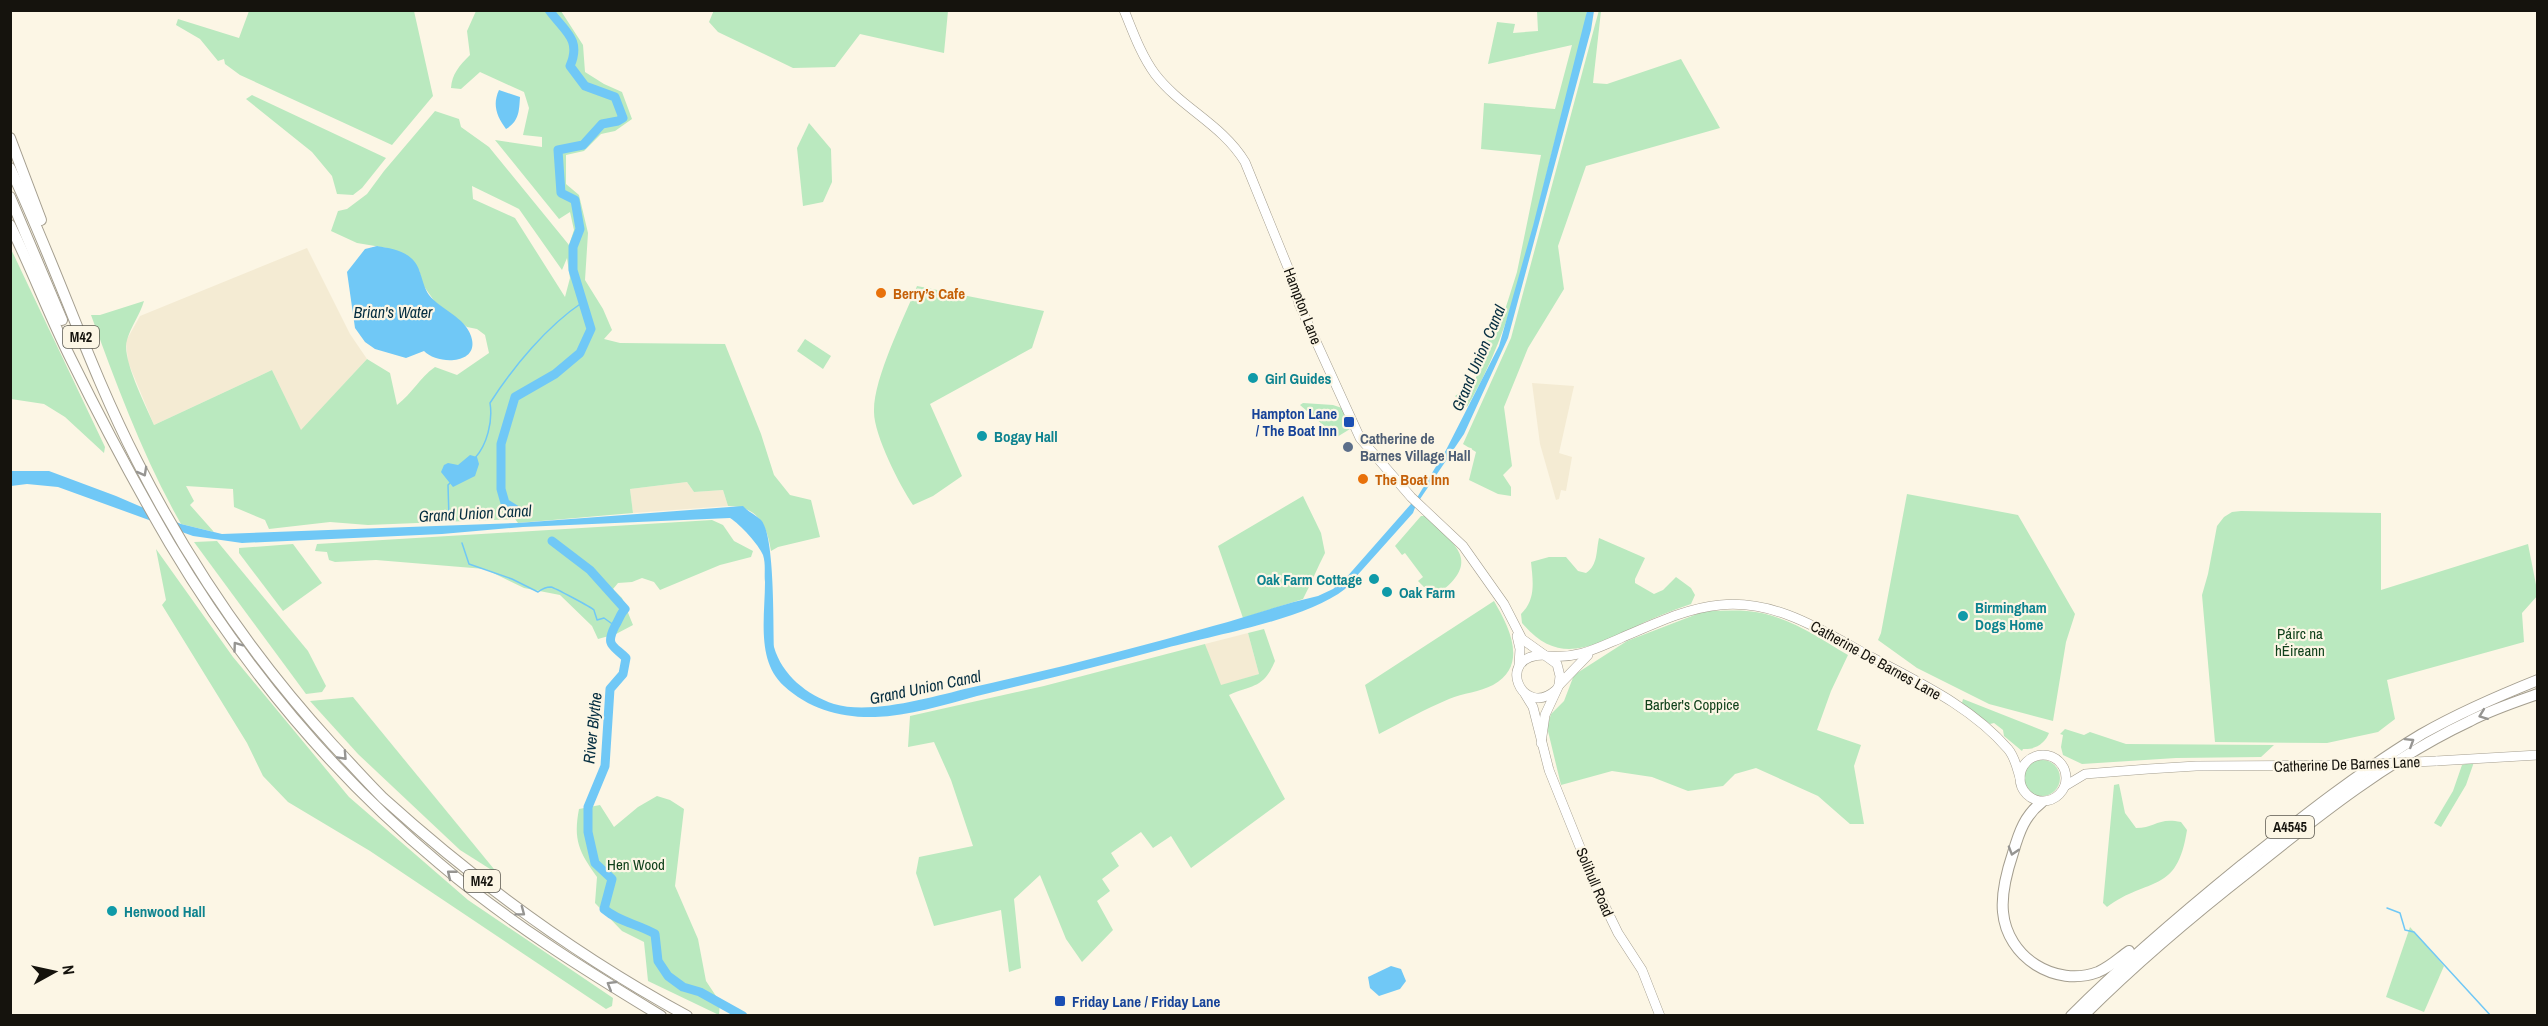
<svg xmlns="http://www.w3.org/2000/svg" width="2548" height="1026" viewBox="0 0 2548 1026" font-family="'Archivo Narrow',sans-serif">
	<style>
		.built { fill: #f4ebd3 }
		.green { fill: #bae9bf; fill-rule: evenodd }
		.water { fill: #70c8f6 }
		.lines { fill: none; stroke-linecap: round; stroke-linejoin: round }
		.stream { stroke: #70c8f6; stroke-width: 1.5 }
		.river { stroke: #70c8f6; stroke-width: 9 }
		.major-casing { stroke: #a49e8f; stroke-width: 10 }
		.highway-casing { stroke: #a49e8f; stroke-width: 12 }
		.major { stroke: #fff; stroke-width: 9 }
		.highway { stroke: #fff; stroke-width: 10 }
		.major-bridge-casing { stroke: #a49e8f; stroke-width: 10; stroke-linecap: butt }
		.major-bridge { stroke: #fff; stroke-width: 9 }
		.oneway { stroke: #969592 }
		.food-dot { fill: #e8710a; stroke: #fcf6e5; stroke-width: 2 }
		.culture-dot { fill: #0f9aa8; stroke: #fcf6e5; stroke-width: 2 }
		.transit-dot { fill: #1a4fb4; stroke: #fcf6e5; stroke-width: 2 }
		.service-dot { fill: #5c6f8a; stroke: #fcf6e5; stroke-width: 2 }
		.labels { text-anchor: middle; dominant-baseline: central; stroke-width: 4.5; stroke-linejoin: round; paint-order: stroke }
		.shield { fill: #fcf6e5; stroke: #5a574e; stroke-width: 1.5 }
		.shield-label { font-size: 14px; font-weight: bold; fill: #15130d }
		.food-label { font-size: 15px; font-weight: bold; fill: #c56008; stroke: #fcf6e5; text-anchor: start }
		.street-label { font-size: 15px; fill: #15130d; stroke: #fcf6e5 }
		.culture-label { font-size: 15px; font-weight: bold; fill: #0d838f; stroke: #fcf6e5; text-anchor: start }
		.transit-label { font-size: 15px; font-weight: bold; fill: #164399; stroke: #fcf6e5; text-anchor: end }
		.service-label { font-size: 15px; font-weight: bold; fill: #4e5e75; stroke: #fcf6e5; text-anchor: start }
		.park-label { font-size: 15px; fill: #10411b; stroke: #fcf6e5 }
		.water-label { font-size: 16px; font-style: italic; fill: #042d40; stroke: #fcf6e5 }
	</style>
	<rect width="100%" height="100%" fill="#fcf6e5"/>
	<g class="built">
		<polygon points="307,248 350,334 367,359 301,431 272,370 154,425 128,362 126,341 140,316"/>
		<polygon points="1532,383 1574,386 1559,453 1572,457 1566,491 1561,490 1559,499 1556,500 1540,444"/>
		<polygon points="687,482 694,492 723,490 728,506 633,513 630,489"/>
		<polygon points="1248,633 1259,674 1220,686 1205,644"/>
	</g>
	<g class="green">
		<polygon points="714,10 948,11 944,53 860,34 835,67 793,68 718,32 709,22"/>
		<polygon points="1599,10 1601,11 1593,83 1607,84 1681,59 1720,128 1586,166 1558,246 1564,289 1528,348 1504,407 1512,466 1503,475 1511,487 1511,496 1498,494 1469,480 1476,452 1463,444 1511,338"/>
		<polygon points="249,11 414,11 433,96 392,145 240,75 225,64 224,59 218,61 200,39 176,25 178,19 239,38"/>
		<path d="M476,11H561L583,45L585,72L604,84L622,92L632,119L615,131L601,134L584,151L566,155V184L579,195L588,233L585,280L603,309L612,330L604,339L620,343L725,344L761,434L774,475L790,495L811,500L820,537L778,547L771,551C767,524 757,506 728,506L723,490L694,492L687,482L630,489L633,513L518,523L515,519L368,525L330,522L269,529L265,520L234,507L233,489L186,486L194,501L190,505L214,532L181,524C144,459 117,386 91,315H100L144,301C140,315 131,326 127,340C121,358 146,406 154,425L272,370L301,430L367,359L390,373L397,405C413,393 419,378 435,367L457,375L489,353L485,335L477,329L467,327L435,302L423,285L419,270L387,248L357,243L331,231L338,211L347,209L367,194L384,171L435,111L459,119L461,127L489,147L569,245L574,230L570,212L559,219L495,140L542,147V137L523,135L529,108L524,92L480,72L461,89L451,88C452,74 459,66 470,55L467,31ZM472,186L519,209L562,270L567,258L570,278L565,297L515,218L473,199Z"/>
		<path d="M1537,11H1587C1580,58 1564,106 1552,152C1530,239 1513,330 1467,407L1455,396L1474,383L1486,350L1488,334L1498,332L1517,272L1541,155L1481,149L1484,103L1555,109L1572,45L1488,64L1497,22L1515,24L1513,33L1538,31Z"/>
		<polygon points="252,95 386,158 362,188 353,195 337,194 332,176 312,152 246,99"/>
		<polygon points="809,123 831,149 832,182 823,202 803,206 797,148"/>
		<polygon points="10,247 105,447 104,453 65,417 44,404 11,399"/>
		<path d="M917,286L1044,311L1032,348L930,404L962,476L933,496L913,505C900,486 874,435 874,412C873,379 904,318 917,286Z"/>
		<polygon points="805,339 831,356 823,369 797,351"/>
		<polygon points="1303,403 1333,405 1342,408 1350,429 1337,437 1300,405"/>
		<polygon points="1907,494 2018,515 2075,614 2066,642 2053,721 1989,704 1917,668 1878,640 1881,633"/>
		<path d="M1303,496L1321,533L1325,553C1317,568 1311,584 1303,599L1243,618L1218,546Z"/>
		<polygon points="2241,511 2381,513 2381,590 2528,544 2538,595 2522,613 2524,642 2387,680 2395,719 2378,732 2327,743 2215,742 2202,595 2208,574 2217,526 2224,517 2232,512"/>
		<path d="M1421,516H1426C1452,543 1482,559 1442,591L1429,586L1424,587L1418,581L1423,577L1405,553L1402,555L1395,546Z"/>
		<polygon points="712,520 723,525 734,541 753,551 751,557 720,565 660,590 654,582 642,578 632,582 618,583 613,589 622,598 633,625 616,634 598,639 592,626 560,595 524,588 485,569 376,560 335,562 329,560 327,552 315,551 317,544"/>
		<path d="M1599,538L1645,558L1635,579V583L1654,594L1663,590L1676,577L1691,588L1695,595L1691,604C1670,611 1650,619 1631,629C1589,648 1557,665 1522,623L1521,614C1536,599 1533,582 1531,562L1549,557H1566L1578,571L1586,573C1598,565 1596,551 1599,538Z"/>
		<polygon points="217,541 308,651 326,686 322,692 306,694 194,542"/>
		<polygon points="293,544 322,583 283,611 239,553 239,548"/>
		<polygon points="156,549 233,657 349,797 468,900 613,998 612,1006 606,1009 370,851 288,802 263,776 247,743 162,605 166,600"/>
		<path d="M1494,601C1509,627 1529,665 1493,685C1480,692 1463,693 1449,699C1425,709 1402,722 1379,734L1365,685Z"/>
		<path d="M1705,611C1719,611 1733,610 1747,611C1785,614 1816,636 1848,655L1831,691L1817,730L1861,745L1854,766L1864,824H1850L1818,796L1756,768L1735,774L1723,786L1688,791L1652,777L1612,771L1561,785L1547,727L1551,714L1564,701L1574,675L1627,641Z"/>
		<path d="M1264,629L1275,661C1263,689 1253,684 1229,695L1285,799L1191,868L1171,836L1153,848L1141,832L1111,853L1119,866L1102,879L1110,891L1097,901L1113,930L1082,962L1066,939L1040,875L1014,899L1021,968L1009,972L1001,910L934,926L916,873L919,857L973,846L951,780L934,742L908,747L910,716L1044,686L1205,644L1221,685L1259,674L1248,633Z"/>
		<polygon points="353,697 498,874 460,850 358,754 310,701"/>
		<path d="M1963,699L2049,733C2045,744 2034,750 2023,749L2022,751L2004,736L2003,730L1994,723L1990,724L1962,703Z"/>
		<polygon points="2065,729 2084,735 2090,732 2126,744 2274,745 2261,757 2176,758 2082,764 2063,755 2061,747 2063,735 2060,734"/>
		<circle cx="2042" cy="778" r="18"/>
		<polygon points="2474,762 2466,785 2441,827 2434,823 2453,791 2462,765"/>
		<path d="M2119,784L2125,813L2136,828C2155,828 2158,817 2181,822L2187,830C2177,895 2149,876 2107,907L2103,903L2114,785Z"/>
		<path d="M657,796L670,800L684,809L675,886L698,939L706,981L720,1002L719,1015L648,981L644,942L622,931L595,903L597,877C579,852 573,840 579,809L600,805L614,827L638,807Z"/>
		<polygon points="2410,927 2444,966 2424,1012 2386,997"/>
	</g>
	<g class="water">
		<path d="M1587,11H1594L1591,30L1508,338L1464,434L1416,505L1413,513L1345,589C1307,619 1215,635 1166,648C1103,665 1040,681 977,696C944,705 909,716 875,717C841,718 809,709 784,686C756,661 765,616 765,582C764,574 766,564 763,555C759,545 740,524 730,518L523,527L442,534L242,543L193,536L58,487L27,484L11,486L10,471H49L116,496L181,524L222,534L518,523L743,506C748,512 756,515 761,520C775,535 773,623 774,647C782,675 807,695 834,704C871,715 932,697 969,688C1051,670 1132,649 1213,626C1248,617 1282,604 1318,596L1333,589L1345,579L1418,496L1446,450L1499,346L1533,226Z"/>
		<path d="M499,90L520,97C519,112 519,121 506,129C497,117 492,105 499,90Z"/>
		<path d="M377,246C389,248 402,250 411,258C422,267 421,284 429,295C441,310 465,317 471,336C481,365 437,365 424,351L406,358L375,349L365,342L355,328L347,272L365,249Z"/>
		<polygon points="470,455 477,457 479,464 475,476 453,487 441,472 444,465 448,463 458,465"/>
		<polygon points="1391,966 1401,969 1406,981 1400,989 1379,996 1370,988 1368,977"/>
	</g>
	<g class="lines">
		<g class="stream">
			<path d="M475,458C487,445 493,421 490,403C513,367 547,326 583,302"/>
			<polyline points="449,518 448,485 450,483"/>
			<path d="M462,543L469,564L512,579L538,592C543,588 546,587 551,587C555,588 591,607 594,610C594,611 597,619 597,620L604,618L615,626"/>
			<polyline points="2387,908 2400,913 2405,930 2414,932 2491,1016"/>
		</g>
		<g class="river">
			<path d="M518,511L505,503L501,489V444L515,397L555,374L580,353L591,329L573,270V247L580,229L575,200L561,193L558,150L583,145L602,124L618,121L623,118L615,97L585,86L570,66C582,39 564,31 549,10"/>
			<path d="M552,541L590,570L625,609C620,614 619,620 615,626C605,646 613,645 626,658L623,674L610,689L605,766L588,807V832L595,863L612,879L604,909C619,922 638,924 655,934L658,961L668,976L683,987L700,992L743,1016"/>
		</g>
		<defs>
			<g id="major">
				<path d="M1124,10C1133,32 1141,55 1155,74C1181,108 1222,124 1245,162L1291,275L1299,304L1360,438L1411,497L1463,546L1504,604L1522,639L1557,664L1560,676L1559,685L1545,715L1541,743"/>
				<polyline points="1517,636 1520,649 1519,665"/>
				<path d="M1544,655C1494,655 1522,720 1556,690"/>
				<path d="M1548,656C1577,659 1595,649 1621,638C1652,625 1686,608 1720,605C1777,599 1826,633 1873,658C1920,683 1972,707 2008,749C2015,757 2017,768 2020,778"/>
				<polyline points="1560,684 1588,655"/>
				<polyline points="1525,694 1533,707 1549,770 1598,892 1618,933 1642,970 1660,1016"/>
				<circle cx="2043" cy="778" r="23"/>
				<polyline points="2436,761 2538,755"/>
				<polyline points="2065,786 2085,774 2148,769 2196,766 2350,765"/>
			</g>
			<g id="highway">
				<polyline points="10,138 41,220"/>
				<path d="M10,168C56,264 88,366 137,461C189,563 255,660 333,745C350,763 366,781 383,798C476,882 577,956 687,1016"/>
				<polyline points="10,197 62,320"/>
				<path d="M10,225C32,269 49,315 71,359C102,422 135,484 170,544C242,665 332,774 440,864C508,922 585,970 661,1016"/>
				<path d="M2042,802C2025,815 2019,832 2013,853C2007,871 2001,892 2003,912C2007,957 2055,988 2098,972C2110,967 2119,958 2129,951"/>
				<path d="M2071,1016C2125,962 2183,913 2242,865C2300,819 2359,772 2422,734C2459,713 2498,696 2538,680"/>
				<path d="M2083,1016C2136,963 2193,915 2252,869C2319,815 2391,758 2470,721C2491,710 2515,702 2538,694"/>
			</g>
		</defs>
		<use href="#major" class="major-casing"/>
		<use href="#highway" class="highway-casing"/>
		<use href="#major" class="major"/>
		<use href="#highway" class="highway"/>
		<defs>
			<polyline id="major-bridge" points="2350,765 2436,761"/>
		</defs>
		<use href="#major-bridge" class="major-bridge-casing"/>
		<use href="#major-bridge" class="major-bridge"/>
	</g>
	<defs><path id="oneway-chevron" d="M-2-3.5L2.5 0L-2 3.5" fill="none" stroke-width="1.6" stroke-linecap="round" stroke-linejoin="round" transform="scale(1.5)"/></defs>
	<g class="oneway">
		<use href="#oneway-chevron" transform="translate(143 472) rotate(61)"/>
		<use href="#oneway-chevron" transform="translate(237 646) rotate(-126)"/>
		<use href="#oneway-chevron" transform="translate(2483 715) rotate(159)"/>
		<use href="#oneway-chevron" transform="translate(2410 742) rotate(-32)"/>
		<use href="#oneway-chevron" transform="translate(343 756) rotate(47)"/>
		<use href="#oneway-chevron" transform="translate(2013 851) rotate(107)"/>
		<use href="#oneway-chevron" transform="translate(451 874) rotate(-141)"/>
		<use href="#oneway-chevron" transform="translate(521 912) rotate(37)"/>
		<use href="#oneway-chevron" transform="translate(611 985) rotate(-149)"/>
	</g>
	<g class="food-dot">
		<circle cx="881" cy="293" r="6"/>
		<circle cx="1363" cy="479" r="6"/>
	</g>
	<g class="culture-dot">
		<circle cx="1253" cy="378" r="6"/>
		<circle cx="982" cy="436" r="6"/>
		<circle cx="1374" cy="579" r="6"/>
		<circle cx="1387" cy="592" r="6"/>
		<circle cx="1963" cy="616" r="6"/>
		<circle cx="112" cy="911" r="6"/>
	</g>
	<g class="transit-dot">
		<rect x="1343" y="416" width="12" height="12" rx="3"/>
		<rect x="1054" y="995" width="12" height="12" rx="3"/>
	</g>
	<circle class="service-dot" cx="1348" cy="447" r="6"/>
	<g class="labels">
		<g class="shield">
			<rect x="63" y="326" width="36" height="22" rx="4.5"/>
			<rect x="2266" y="816" width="48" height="22" rx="4.5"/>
			<rect x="464" y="870" width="36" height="22" rx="4.5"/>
		</g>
		<g class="shield-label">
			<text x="81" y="337">M42</text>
			<text x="2290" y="827">A4545</text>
			<text x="482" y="881">M42</text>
		</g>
		<g class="food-label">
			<text x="893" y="293">Berry’s Cafe</text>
			<text x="1375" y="479">The Boat Inn</text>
		</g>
		<g class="street-label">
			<text transform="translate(1303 306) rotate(69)">Hampton Lane</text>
			<text transform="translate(1876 660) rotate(29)">Catherine De Barnes Lane</text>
			<text transform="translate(2347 764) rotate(-2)">Catherine De Barnes Lane</text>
			<text transform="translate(1595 882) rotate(67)">Solihull Road</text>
		</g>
		<g class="culture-label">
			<text x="1265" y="378">Girl Guides</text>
			<text x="994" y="436">Bogay Hall</text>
			<text x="1362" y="579" text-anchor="end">Oak Farm Cottage</text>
			<text x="1399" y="592">Oak Farm</text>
			<text x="1975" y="607">Birmingham<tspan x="1975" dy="17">Dogs Home</tspan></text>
			<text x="124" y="911">Henwood Hall</text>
		</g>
		<g class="transit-label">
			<text x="1337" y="413">Hampton Lane<tspan x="1337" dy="17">/ The Boat Inn</tspan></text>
			<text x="1072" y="1001" text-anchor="start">Friday Lane / Friday Lane</text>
		</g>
		<g class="service-label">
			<text x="1360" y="438">Catherine de<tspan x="1360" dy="17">Barnes Village Hall</tspan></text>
		</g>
		<g class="park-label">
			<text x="2300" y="633">Páirc na<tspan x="2300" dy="17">hÉireann</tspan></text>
			<text x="1692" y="704">Barber's Coppice</text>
			<text x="636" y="864">Hen Wood</text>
		</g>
		<g class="water-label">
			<text x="393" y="312">Brian's Water</text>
			<text transform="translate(1478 358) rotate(-67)">Grand Union Canal</text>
			<text transform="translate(475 513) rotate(-3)">Grand Union Canal</text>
			<text transform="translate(925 687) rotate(-12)">Grand Union Canal</text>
			<text transform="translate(592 728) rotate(-84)">River Blythe</text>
		</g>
	</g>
	<rect width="2548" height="1026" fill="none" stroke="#15130d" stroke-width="24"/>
	<g transform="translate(54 972) rotate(82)" stroke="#fcf6e5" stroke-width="4.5" paint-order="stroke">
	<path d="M0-4.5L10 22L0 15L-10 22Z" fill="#15130d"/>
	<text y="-9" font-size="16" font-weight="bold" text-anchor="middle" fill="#15130d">N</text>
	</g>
</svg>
